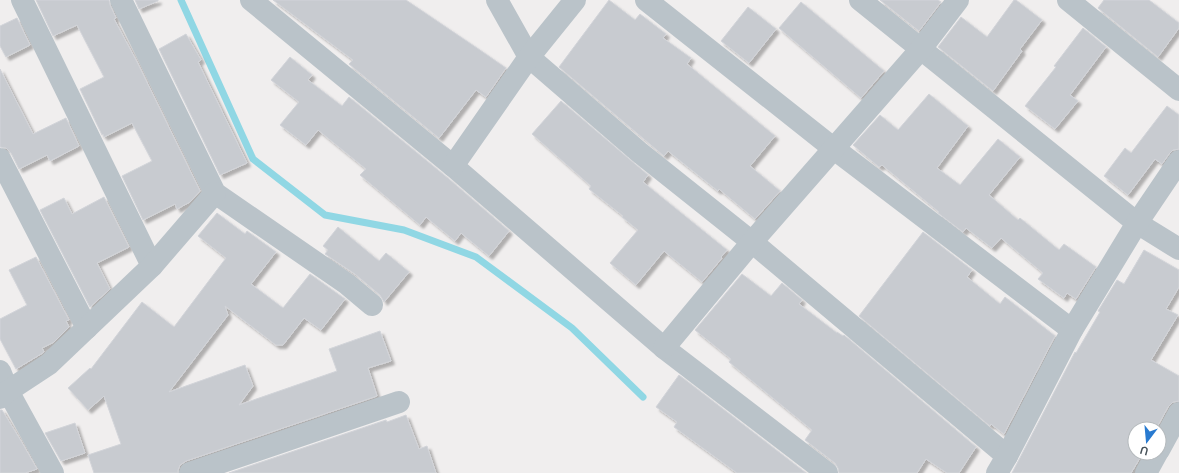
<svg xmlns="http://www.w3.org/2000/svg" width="1179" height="473" viewBox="0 0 1179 473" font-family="Lato,sans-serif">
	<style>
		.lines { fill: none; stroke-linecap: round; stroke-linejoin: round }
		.stream { stroke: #90d7e4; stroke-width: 7 }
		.building { fill: #c8cbd0; stroke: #d2d4d9; filter: url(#shadow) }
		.minor { stroke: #bac3c9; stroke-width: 22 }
	</style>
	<defs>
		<filter id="shadow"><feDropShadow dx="3.5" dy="3.5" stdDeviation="1" flood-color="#0004"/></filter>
	</defs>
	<rect width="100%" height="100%" fill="#f0eeee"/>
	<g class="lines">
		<polyline class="stream" points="181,0 253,159 325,215 404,230 476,257 572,328 643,397"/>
	</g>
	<g class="building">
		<polygon points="36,0 109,0 110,5 116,18 114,19 137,62 200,191 190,202 177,209 175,204 143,220 122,176 152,161 132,123 104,137 103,134 102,135 80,89 104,77 77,25 53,36"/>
		<polygon points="135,0 158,0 158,1 139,9"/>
		<polygon points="273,0 406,0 480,50 506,68 486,97 476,90 439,138 349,64 353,60"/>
		<polygon points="609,0 635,20 640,14 666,34 663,38 691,58 687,64 775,136 750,166 780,191 755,219 719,189 718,191 668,151 664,156 559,67"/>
		<polygon points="880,0 938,0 941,2 919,31"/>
		<polygon points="1014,0 1016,0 1042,20 1020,49 1022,51 993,91 938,47 961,17 987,37"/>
		<polygon points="1104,0 1149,0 1179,23 1179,28 1158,57 1098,8"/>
		<polygon points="801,2 884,71 861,98 779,28"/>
		<polygon points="748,7 776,29 749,63 721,41"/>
		<polygon points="17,18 30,45 6,57 0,46 0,26"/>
		<polygon points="1083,28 1106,47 1070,95 1078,101 1055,129 1025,106 1056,67 1054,66"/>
		<polygon points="186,34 201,60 198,62 247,163 220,175 159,49"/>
		<polygon points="290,57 312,75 308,80 342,106 349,97 449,179 509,231 489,256 461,233 455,241 426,217 420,225 360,175 366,169 318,130 306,145 280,125 299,102 271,80"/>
		<polygon points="0,69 33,134 66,118 79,146 50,161 47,155 19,169 11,153 6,148 0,147"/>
		<polygon points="929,94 968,126 937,168 960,185 998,139 1020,157 989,195 1018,220 1020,218 1059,250 1064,244 1096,267 1076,299 1067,293 1064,298 1038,279 1043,273 1001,238 992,248 966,228 963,232 938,213 939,212 882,165 879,167 853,145 880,115 898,130"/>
		<polygon points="561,101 648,175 643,182 727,250 721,257 722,258 702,282 664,251 636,285 610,263 638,230 622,217 623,216 589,189 591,186 532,134"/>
		<polygon points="1167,106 1179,115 1179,149 1173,150 1169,154 1162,164 1155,159 1128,195 1104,176 1125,148 1131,153"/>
		<polygon points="104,197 129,247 97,263 110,289 90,307 40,210 64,198 72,214"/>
		<polygon points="217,213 245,234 247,231 276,252 251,284 283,308 310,274 345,299 321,330 304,318 283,345 276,345 225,306 228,315 169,392 245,365 253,386 239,405 337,371 329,349 380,331 391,361 368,368 377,396 186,461 180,465 178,470 178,473 94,473 88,455 121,444 104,396 88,410 68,388 90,368 91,369 142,302 174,327 226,258 198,236"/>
		<polygon points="338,227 379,261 386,253 409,272 384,302 380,295 355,274 325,254 328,250 323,246"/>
		<polygon points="923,232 972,270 967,277 1000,304 1005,297 1055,336 1004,434 991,424 990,426 859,316"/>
		<polygon points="1144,250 1179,270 1179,287 1166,309 1178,315 1151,360 1179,376 1179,401 1173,402 1168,407 1156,429 1135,429 1135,453 1143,453 1131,473 1012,473 1075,352 1076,353 1100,312 1098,311 1117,280 1124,284"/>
		<polygon points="36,257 69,320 66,321 69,327 54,342 42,348 44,352 41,354 16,369 0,339 0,319 27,305 9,270"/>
		<polygon points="742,274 771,296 782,283 802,300 799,304 837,333 837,332 843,336 844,335 976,447 959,473 947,473 926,459 917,473 839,473 838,468 835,463 805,440 812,430 729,362 731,359 695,330"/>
		<polygon points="679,375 806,473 737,473 674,427 677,422 656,407"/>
		<polygon points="0,410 2,410 21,441 37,469 25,473 0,473"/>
		<polygon points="406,415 419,449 427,446 436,473 229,473 386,420 387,422"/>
		<polygon points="75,423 85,453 61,461 45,433"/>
	</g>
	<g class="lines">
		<g class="minor">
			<polyline points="22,0 152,266"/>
			<polyline points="121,0 215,193 347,284 372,305"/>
			<polyline points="251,0 453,166 664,348 827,473"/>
			<polyline points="497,0 529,57 639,152 752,242 1007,456"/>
			<polyline points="646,0 833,148 1072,330"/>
			<polyline points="860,0 1137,223 1179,249"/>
			<polyline points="1068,0 1179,90"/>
			<polyline points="0,159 87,328"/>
			<polyline points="453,166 529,57 575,0"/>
			<polyline points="664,348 752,242 920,50 958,0"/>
			<polyline points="0,371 8,391 53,473"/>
			<polyline points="0,398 8,391 49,364 152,266 215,193"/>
			<polyline points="1159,450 1179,413"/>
			<polyline points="190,473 399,402"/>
			<polyline points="997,473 1007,456 1072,330 1137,223 1179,161"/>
			<polyline points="1146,473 1157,453"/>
		</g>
	</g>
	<g transform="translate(1147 441) rotate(196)"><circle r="19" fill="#ffffff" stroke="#b5babd"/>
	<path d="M0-3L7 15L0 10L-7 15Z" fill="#287ad0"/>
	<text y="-6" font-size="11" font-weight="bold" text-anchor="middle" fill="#475259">U</text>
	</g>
</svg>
